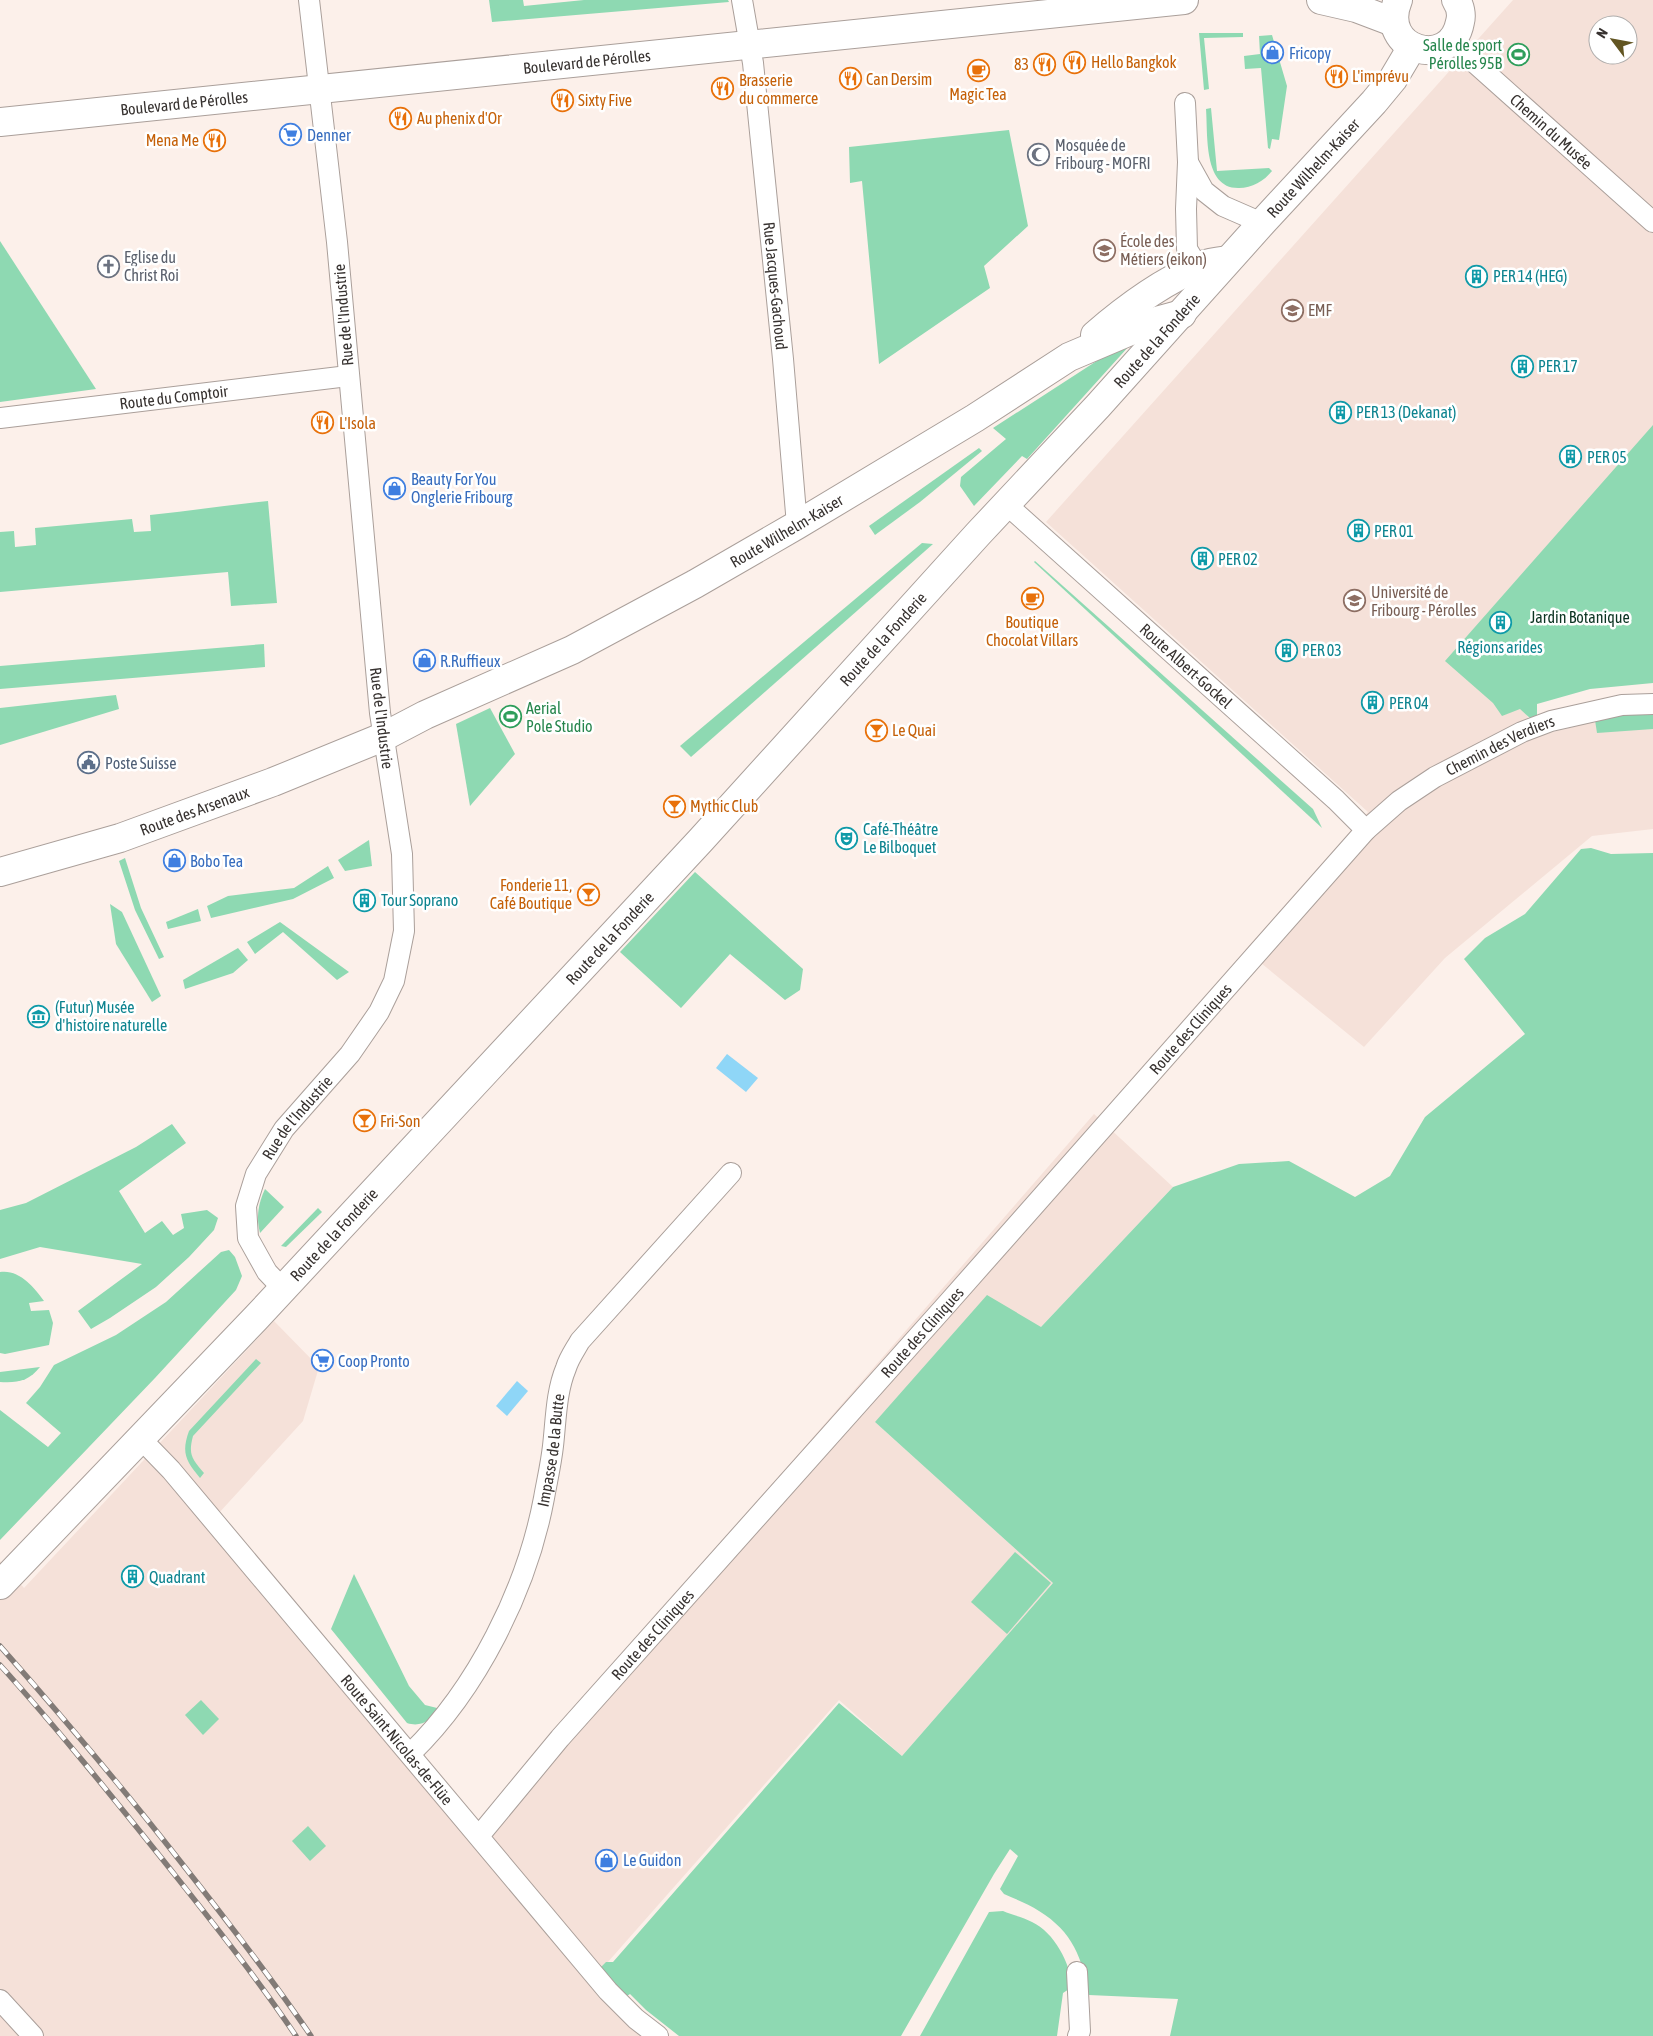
<svg xmlns="http://www.w3.org/2000/svg" width="1653" height="2036" viewBox="0 0 1653 2036" font-family="'Asap Condensed',sans-serif">
	<style>
		.built { fill: #f5e1d9; fill-rule: evenodd }
		.green { fill: #8ed9b2 }
		.water { fill: #8fd6f7 }
		.lines { fill: none; stroke-linecap: round; stroke-linejoin: round }
		.minor-casing { stroke: #aa9f9a; stroke-width: 22 }
		.secondary-casing { stroke: #aa9f9a; stroke-width: 30 }
		.minor { stroke: #fff; stroke-width: 20 }
		.secondary { stroke: #fff; stroke-width: 28 }
		.rail-casing { stroke: #827b77; stroke-width: 5.5 }
		.rail { stroke: #fff; stroke-width: 4; stroke-dasharray: 11; stroke-linecap: butt }
		.labels { text-anchor: middle; dominant-baseline: central; stroke-width: 5; stroke-linejoin: round; paint-order: stroke }
		.leisure-label { font-size: 16px; fill: #27864d; stroke: #fff; text-anchor: end }
		.shop-label { font-size: 16px; fill: #366cbe; stroke: #fff; text-anchor: start }
		.street-label { font-size: 16px; fill: #373230; stroke: #fff }
		.food-label { font-size: 16px; fill: #c56008; stroke: #fff; text-anchor: start }
		.worship-label { font-size: 16px; fill: #5b616d; stroke: #fff; text-anchor: start }
		.education-label { font-size: 16px; fill: #785e54; stroke: #fff; text-anchor: start }
		.culture-label { font-size: 16px; fill: #0d838f; stroke: #fff; text-anchor: start }
		.park-label { font-size: 16px; fill: #0c3422; stroke: #fff }
		.service-label { font-size: 16px; fill: #4e5e75; stroke: #fff; text-anchor: start }
	</style>
	<rect width="100%" height="100%" fill="#fcf0ea"/>
	<g class="built">
		<path d="M1513,0H1653V520L1513,689L1538,736L1588,723L1653,720V829L1592,836L1445,958L1364,1047L1245,950L1368,812L1046,522ZM1598,25H1628V55H1598Z"/>
		<polygon points="1094,1114 1173,1187 1041,1327 875,1422 1053,1583 902,1756 839,1700 592,1980 651,2036 0,2036 0,1561 24,1588 274,1321 319,1367 303,1421 218,1514 478,1823"/>
	</g>
	<g class="green">
		<polygon points="489,0 523,0 524,6 584,0 728,0 729,2 492,22"/>
		<polygon points="1199,33 1243,33 1243,37 1204,38 1209,89 1204,90"/>
		<polygon points="1272,35 1287,86 1279,140 1272,139 1270,149 1268,148 1261,68 1245,69 1244,56 1260,54 1259,36"/>
		<path d="M1211,108L1217,171L1269,168L1272,171C1264,181 1252,188 1239,188C1203,189 1208,134 1206,109Z"/>
		<polygon points="1009,130 1028,226 984,266 990,288 879,364 862,181 850,183 849,147"/>
		<polygon points="0,241 96,389 0,402"/>
		<polygon points="1126,342 1130,345 1027,459 1022,456 974,506 960,486 961,477 1006,439 993,428"/>
		<polygon points="1653,425 1653,683 1590,689 1537,704 1537,716 1531,719 1520,709 1502,716 1493,703 1445,661"/>
		<polygon points="979,448 982,451 920,502 875,535 869,526"/>
		<path d="M268,501L277,603L231,606L228,572L0,592V532L14,531L15,547L36,545L35,528L132,519L134,532L151,531L150,515C189,511 228,505 268,501Z"/>
		<polygon points="922,543 933,544 691,757 680,746"/>
		<polygon points="1035,561 1313,809 1322,828 1034,562"/>
		<polygon points="264,644 265,667 0,689 0,666"/>
		<polygon points="116,695 119,709 0,745 0,708"/>
		<polygon points="490,708 515,754 470,806 456,724"/>
		<polygon points="1653,713 1653,729 1597,733 1595,720 1623,714"/>
		<polygon points="369,840 372,866 345,871 338,860"/>
		<path d="M1591,848L1611,854L1653,853V2036H1170L1178,1999L1089,1995C1082,1958 1073,1932 1039,1911C1029,1904 1015,1899 1004,1894L1000,1889L1018,1856L1010,1849L994,1874L901,2036H679L646,2010L630,1994L624,1998L599,1969L606,1962H613L839,1703L902,1756L1053,1583L875,1422L987,1295L1041,1327L1173,1187L1239,1164L1289,1161L1355,1197L1390,1176L1425,1117L1525,1034L1464,959L1485,938L1525,914L1581,849Z"/>
		<polygon points="125,858 141,908 164,957 159,959 135,910 119,861"/>
		<polygon points="328,866 334,878 293,899 211,918 207,906 228,896 294,888"/>
		<polygon points="695,872 803,969 800,990 785,1000 730,954 681,1008 620,952"/>
		<polygon points="110,904 122,912 161,996 152,1002 116,944"/>
		<polygon points="198,909 201,921 168,929 166,922"/>
		<polygon points="280,922 349,972 337,980 283,932 255,954 247,942"/>
		<polygon points="238,948 248,960 233,973 185,989 183,980"/>
		<polygon points="172,1124 186,1143 119,1191 145,1233 162,1221 173,1235 184,1228 181,1214 207,1210 218,1218 214,1230 189,1257 156,1287 110,1318 91,1329 78,1311 142,1264 40,1247 0,1259 0,1210 26,1203 136,1147"/>
		<path d="M265,1189L284,1207L260,1233C256,1217 258,1204 265,1189Z"/>
		<polygon points="318,1208 322,1212 286,1247 281,1246"/>
		<polygon points="229,1250 235,1257 242,1276 236,1290 155,1378 0,1540 0,1410 48,1447 61,1433 26,1403 40,1387 54,1365 116,1335 166,1302 221,1252"/>
		<path d="M0,1272C19,1269 34,1287 44,1301L29,1303L31,1311L49,1310L53,1323L49,1345L5,1354L0,1353Z"/>
		<path d="M256,1359L261,1363L193,1436C188,1455 192,1459 204,1473L200,1478C186,1461 181,1453 189,1431Z"/>
		<path d="M40,1367C29,1381 18,1383 0,1382V1372Z"/>
		<polygon points="1015,1552 1051,1583 1007,1634 971,1602"/>
		<path d="M354,1574L409,1686L425,1705L441,1709C431,1719 422,1728 407,1723L331,1629Z"/>
		<polygon points="201,1700 219,1719 203,1735 185,1715"/>
		<polygon points="308,1826 326,1846 310,1861 292,1841"/>
		<path d="M1003,1911C1012,1915 1023,1917 1032,1922C1054,1932 1071,1964 1072,1987L1063,1993L1057,2036H920L989,1912Z"/>
	</g>
	<g class="water">
		<polygon points="727,1054 758,1078 746,1092 716,1068"/>
		<polygon points="517,1381 528,1391 507,1416 496,1406"/>
	</g>
	<g class="lines">
		<defs>
			<g id="minor">
				<path id="s1" d="M742,0L753,63L783,359L797,525"/>
				<path id="s2" d="M1452,40L1476,64L1653,222"/>
				<polyline points="1185,103 1188,162 1186,209 1187,249 1205,278"/>
				<polyline points="1189,164 1204,191 1223,206 1262,223"/>
				<path id="s3" d="M0,418L348,376"/>
				<path id="s4" d="M1006,504L1336,800L1366,830"/>
				<path id="s5" d="M283,1289L267,1272L248,1238L246,1206L256,1174L284,1129L350,1054L379,1012L394,981L404,931L402,854L380,713L337,242L309,0"/>
				<path id="s6" d="M141,1439L171,1470L608,1991L636,2019L658,2036"/>
				<path id="s7" d="M411,1753C477,1689 527,1589 544,1498C547,1481 551,1464 553,1446C556,1420 556,1392 566,1368C569,1358 575,1350 580,1341L731,1173"/>
				<path id="s8" d="M479,1836L560,1738L948,1303L1366,830L1399,801L1435,777L1522,732L1551,721L1622,705L1653,704"/>
				<polyline points="1077,1972 1080,2031 1078,2036"/>
				<polyline points="0,2000 33,2036"/>
			</g>
			<g id="secondary">
				<polyline points="1321,0 1356,8 1393,22"/>
				<path d="M1398,0C1377,51 1451,71 1460,22C1462,15 1460,6 1456,0"/>
				<path id="s9" d="M0,122L1184,0"/>
				<path d="M1095,335C1125,309 1165,280 1202,265C1210,262 1220,261 1228,260"/>
				<path id="s10" d="M0,872L120,838L273,782L383,737L425,715L572,650L695,584L797,525L975,418L1069,357L1149,323L1182,314"/>
				<path id="s11" d="M0,1585L255,1319L700,841L978,534L1098,406L1262,223L1374,102L1393,79L1412,47"/>
			</g>
		</defs>
		<use href="#minor" class="minor-casing"/>
		<use href="#secondary" class="secondary-casing"/>
		<use href="#minor" class="minor"/>
		<use href="#secondary" class="secondary"/>
		<defs>
			<g id="rail">
				<path d="M0,1646C62,1716 122,1787 180,1861C225,1918 270,1976 311,2036"/>
				<path d="M0,1665C57,1728 110,1794 163,1860C209,1918 255,1975 296,2036"/>
			</g>
		</defs>
		<use href="#rail" class="rail-casing"/>
		<use href="#rail" class="rail"/>
	</g>
	<defs>
		<symbol id="shop-ring" viewBox="-11 -11 22 22"><circle r="9.5" fill="#fff" stroke="#3f7fe0" stroke-width="1.5"/><path d="M-5-2.5h2.3a2.7 3.5 0 0 1 5.4 0H5L5.5 6h-11ZM-1.5-2.5h3a1.5 2.3 0 0 0-3 0Z" fill="#3f7fe0"/></symbol>
		<symbol id="stadium-ring" viewBox="-11 -11 22 22"><circle r="9.5" fill="#fff" stroke="#2e9e5b" stroke-width="1.5"/><path d="M0-5a6.5 5 0 1 0 0 10a6.5 5 0 1 0 0-10ZM-3.5-1.8h7v3.6h-7Z" fill="#2e9e5b"/></symbol>
		<symbol id="restaurant-ring" viewBox="-11 -11 22 22"><circle r="9.5" fill="#fff" stroke="#e8710a" stroke-width="1.5"/><path d="M-5-6h1v4h1v-4h1v4h1v-4h1v5L-1.5 .5V6h-2V.5L-5-1ZM5-6V6H3V1.5H1.5Q1.5-4 5-6Z" fill="#e8710a"/></symbol>
		<symbol id="cafe-ring" viewBox="-11 -11 22 22"><circle r="9.5" fill="#fff" stroke="#e8710a" stroke-width="1.5"/><path d="M-5.5-4.5H6V0H3Q3 3.5 0 3.5H-2.5Q-5.5 3.5-5.5 0ZM3-3.2v2h1.7v-2ZM-6 4.5H4V6H-6Z" fill="#e8710a"/></symbol>
		<symbol id="supermarket-ring" viewBox="-11 -11 22 22"><circle r="9.5" fill="#fff" stroke="#3f7fe0" stroke-width="1.5"/><path d="M-6-5.5h2.5l.6 2H6L4.5 2H-2.5L-4.4-4H-6ZM-1.5 3.2a1.3 1.3 0 1 0 .1 0ZM3 3.2a1.3 1.3 0 1 0 .1 0Z" fill="#3f7fe0"/></symbol>
		<symbol id="mosque-ring" viewBox="-11 -11 22 22"><circle r="9.5" fill="#fff" stroke="#6b7280" stroke-width="1.5"/><path d="M3.5-4.9A6 6 0 1 0 3.5 4.9A5 5 0 1 1 3.5-4.9Z" fill="#6b7280"/></symbol>
		<symbol id="university-ring" viewBox="-11 -11 22 22"><circle r="9.5" fill="#fff" stroke="#8d6e63" stroke-width="1.5"/><path d="M0-5L7-2L0 1L-7-2ZM-4 1L0 2.5L4 1V4Q0 6-4 4Z" fill="#8d6e63"/></symbol>
		<symbol id="church-ring" viewBox="-11 -11 22 22"><circle r="9.5" fill="#fff" stroke="#6b7280" stroke-width="1.5"/><path d="M-1.2-6h2.4v3.5h3.3v2.4h-3.3V6h-2.4V-.1h-3.3v-2.4h3.3Z" fill="#6b7280"/></symbol>
		<symbol id="building-ring" viewBox="-11 -11 22 22"><circle r="9.5" fill="#fff" stroke="#0f9aa8" stroke-width="1.5"/><path d="M-4-6H4V6H1V3H-1V6H-4ZM-2.5-4.3h1.7v1.8h-1.7ZM.8-4.3h1.7v1.8H.8ZM-2.5-1h1.7V.8h-1.7ZM.8-1h1.7V.8H.8Z" fill="#0f9aa8"/></symbol>
		<symbol id="bar-ring" viewBox="-11 -11 22 22"><circle r="9.5" fill="#fff" stroke="#e8710a" stroke-width="1.5"/><path d="M-6-5H6L.8 .8V4.5H3.5V6h-7V4.5H-.8V.8Z" fill="#e8710a"/></symbol>
		<symbol id="civic-ring" viewBox="-11 -11 22 22"><circle r="9.5" fill="#fff" stroke="#5c6f8a" stroke-width="1.5"/><path d="M-.6-6.5H3V-4.5H.6V-3L4-1V1h2V6H-6V1h2V-1L-.6-3ZM-1.2 2.5V6h2.4V2.5Z" fill="#5c6f8a"/></symbol>
		<symbol id="theatre-ring" viewBox="-11 -11 22 22"><circle r="9.5" fill="#fff" stroke="#0f9aa8" stroke-width="1.5"/><path d="M-5-5.5Q0-4 5-5.5V0Q5 5 0 6Q-5 5-5 0ZM-3.3-2.5H-1v1.5H-3.3ZM1-2.5H3.3v1.5H1ZM-2.8 1Q0 5.5 2.8 1Z" fill="#0f9aa8"/></symbol>
		<symbol id="museum-ring" viewBox="-11 -11 22 22"><circle r="9.5" fill="#fff" stroke="#0f9aa8" stroke-width="1.5"/><path d="M0-6L6-3V-2H-6V-3ZM-5-1h2V3h-2ZM-1-1h2V3h-2ZM3-1h2V3H3ZM-6 4H6V6H-6Z" fill="#0f9aa8"/></symbol>
	</defs>
	<g fill-rule="evenodd">
		<use href="#shop-ring" x="1260" y="40" width="25" height="25"/>
		<use href="#stadium-ring" x="1506" y="42" width="25" height="25"/>
		<use href="#restaurant-ring" x="1062" y="50" width="25" height="25"/>
		<use href="#restaurant-ring" x="1032" y="52" width="25" height="25"/>
		<use href="#cafe-ring" x="966" y="58" width="25" height="25"/>
		<use href="#restaurant-ring" x="1324" y="64" width="25" height="25"/>
		<use href="#restaurant-ring" x="838" y="66" width="25" height="25"/>
		<use href="#restaurant-ring" x="710" y="76" width="25" height="25"/>
		<use href="#restaurant-ring" x="550" y="88" width="25" height="25"/>
		<use href="#restaurant-ring" x="388" y="106" width="25" height="25"/>
		<use href="#supermarket-ring" x="278" y="122" width="25" height="25"/>
		<use href="#restaurant-ring" x="202" y="128" width="25" height="25"/>
		<use href="#mosque-ring" x="1026" y="142" width="25" height="25"/>
		<use href="#university-ring" x="1092" y="238" width="25" height="25"/>
		<use href="#church-ring" x="96" y="254" width="25" height="25"/>
		<use href="#building-ring" x="1464" y="264" width="25" height="25"/>
		<use href="#university-ring" x="1280" y="298" width="25" height="25"/>
		<use href="#building-ring" x="1510" y="354" width="25" height="25"/>
		<use href="#building-ring" x="1328" y="400" width="25" height="25"/>
		<use href="#restaurant-ring" x="310" y="410" width="25" height="25"/>
		<use href="#building-ring" x="1558" y="444" width="25" height="25"/>
		<use href="#shop-ring" x="382" y="476" width="25" height="25"/>
		<use href="#building-ring" x="1346" y="518" width="25" height="25"/>
		<use href="#building-ring" x="1190" y="546" width="25" height="25"/>
		<use href="#cafe-ring" x="1020" y="586" width="25" height="25"/>
		<use href="#university-ring" x="1342" y="588" width="25" height="25"/>
		<use href="#building-ring" x="1488" y="610" width="25" height="25"/>
		<use href="#building-ring" x="1274" y="638" width="25" height="25"/>
		<use href="#shop-ring" x="412" y="648" width="25" height="25"/>
		<use href="#building-ring" x="1360" y="690" width="25" height="25"/>
		<use href="#stadium-ring" x="498" y="704" width="25" height="25"/>
		<use href="#bar-ring" x="864" y="718" width="25" height="25"/>
		<use href="#civic-ring" x="76" y="750" width="25" height="25"/>
		<use href="#bar-ring" x="662" y="794" width="25" height="25"/>
		<use href="#theatre-ring" x="834" y="826" width="25" height="25"/>
		<use href="#shop-ring" x="162" y="848" width="25" height="25"/>
		<use href="#bar-ring" x="576" y="882" width="25" height="25"/>
		<use href="#building-ring" x="352" y="888" width="25" height="25"/>
		<use href="#museum-ring" x="26" y="1004" width="25" height="25"/>
		<use href="#bar-ring" x="352" y="1108" width="25" height="25"/>
		<use href="#supermarket-ring" x="310" y="1348" width="25" height="25"/>
		<use href="#building-ring" x="120" y="1564" width="25" height="25"/>
		<use href="#shop-ring" x="594" y="1848" width="25" height="25"/>
	</g>
	<g class="labels">
		<g class="leisure-label">
			<text x="1502" y="45">Salle de sport<tspan x="1502" dy="18">Pérolles 95B</tspan></text>
			<text x="526" y="708" text-anchor="start">Aerial<tspan x="526" dy="18">Pole Studio</tspan></text>
		</g>
		<g class="shop-label">
			<text x="1289" y="53">Fricopy</text>
			<text x="307" y="135">Denner</text>
			<text x="411" y="479">Beauty For You<tspan x="411" dy="18">Onglerie Fribourg</tspan></text>
			<text x="440" y="661">R.Ruffieux</text>
			<text x="190" y="861">Bobo Tea</text>
			<text x="338" y="1361">Coop Pronto</text>
			<text x="623" y="1860">Le Guidon</text>
		</g>
		<g class="street-label">
			<text stroke="none"><textPath href="#s9" startOffset="590">Boulevard de Pérolles</textPath></text>
			<text stroke="none"><textPath href="#s9" startOffset="185">Boulevard de Pérolles</textPath></text>
			<text stroke="none"><textPath href="#s2" startOffset="135">Chemin du Musée</textPath></text>
			<text stroke="none"><textPath href="#s11" startOffset="1932">Route Wilhelm-Kaiser</textPath></text>
			<text stroke="none"><textPath href="#s1" startOffset="288">Rue Jacques-Gachoud</textPath></text>
			<text transform="translate(343 315) rotate(-95)">Rue de l'Industrie</text>
			<text stroke="none"><textPath href="#s11" startOffset="1699">Route de la Fonderie</textPath></text>
			<text stroke="none"><textPath href="#s3" startOffset="175">Route du Comptoir</textPath></text>
			<text stroke="none"><textPath href="#s10" startOffset="860">Route Wilhelm-Kaiser</textPath></text>
			<text stroke="none"><textPath href="#s11" startOffset="1294">Route de la Fonderie</textPath></text>
			<text stroke="none"><textPath href="#s4" startOffset="242">Route Albert-Gockel</textPath></text>
			<text transform="translate(382 718) rotate(83)">Rue de l'Industrie</text>
			<text stroke="none"><textPath href="#s8" startOffset="1501">Chemin des Verdiers</textPath></text>
			<text stroke="none"><textPath href="#s10" startOffset="204">Route des Arsenaux</textPath></text>
			<text stroke="none"><textPath href="#s11" startOffset="889">Route de la Fonderie</textPath></text>
			<text stroke="none"><textPath href="#s8" startOffset="1076">Route des Cliniques</textPath></text>
			<text stroke="none"><textPath href="#s5" startOffset="198">Rue de l'Industrie</textPath></text>
			<text stroke="none"><textPath href="#s11" startOffset="484">Route de la Fonderie</textPath></text>
			<text stroke="none"><textPath href="#s8" startOffset="671">Route des Cliniques</textPath></text>
			<text stroke="none"><textPath href="#s7" startOffset="340">Impasse de la Butte</textPath></text>
			<text stroke="none"><textPath href="#s8" startOffset="266">Route des Cliniques</textPath></text>
			<text stroke="none"><textPath href="#s6" startOffset="395">Route Saint-Nicolas-de-Flüe</textPath></text>
		</g>
		<g class="food-label">
			<text x="1091" y="62">Hello Bangkok</text>
			<text x="1029" y="64" text-anchor="end">83</text>
			<text x="1352" y="76">L'imprévu</text>
			<text x="866" y="79">Can Dersim</text>
			<text x="739" y="80">Brasserie<tspan x="739" dy="18">du commerce</tspan></text>
			<text x="978" y="94" text-anchor="middle">Magic Tea</text>
			<text x="578" y="100">Sixty Five</text>
			<text x="417" y="118">Au phenix d'Or</text>
			<text x="199" y="140" text-anchor="end">Mena Me</text>
			<text x="339" y="423">L'Isola</text>
			<text x="1032" y="622" text-anchor="middle">Boutique<tspan x="1032" dy="18">Chocolat Villars</tspan></text>
			<text x="892" y="730">Le Quai</text>
			<text x="690" y="806">Mythic Club</text>
			<text x="572" y="885" text-anchor="end">Fonderie 11,<tspan x="572" dy="18">Café Boutique</tspan></text>
			<text x="380" y="1121">Fri-Son</text>
		</g>
		<g class="worship-label">
			<text x="1055" y="145">Mosquée de<tspan x="1055" dy="18">Fribourg - MOFRI</tspan></text>
			<text x="124" y="257">Eglise du<tspan x="124" dy="18">Christ Roi</tspan></text>
		</g>
		<g class="education-label">
			<text x="1120" y="241">École des<tspan x="1120" dy="18">Métiers (eikon)</tspan></text>
			<text x="1308" y="310">EMF</text>
			<text x="1371" y="592">Université de<tspan x="1371" dy="18">Fribourg - Pérolles</tspan></text>
		</g>
		<g class="culture-label">
			<text x="1493" y="276">PER 14 (HEG)</text>
			<text x="1538" y="366">PER 17</text>
			<text x="1356" y="412">PER 13 (Dekanat)</text>
			<text x="1587" y="457">PER 05</text>
			<text x="1374" y="531">PER 01</text>
			<text x="1218" y="559">PER 02</text>
			<text x="1500" y="647" text-anchor="middle">Régions arides</text>
			<text x="1302" y="650">PER 03</text>
			<text x="1389" y="703">PER 04</text>
			<text x="863" y="829">Café-Théâtre<tspan x="863" dy="18">Le Bilboquet</tspan></text>
			<text x="381" y="900">Tour Soprano</text>
			<text x="55" y="1007">(Futur) Musée<tspan x="55" dy="18">d'histoire naturelle</tspan></text>
			<text x="149" y="1577">Quadrant</text>
		</g>
		<g class="park-label">
			<text x="1580" y="617">Jardin Botanique</text>
		</g>
		<g class="service-label">
			<text x="105" y="763">Poste Suisse</text>
		</g>
	</g>
	<g transform="translate(1613 40) rotate(302)"><circle r="24" fill="#ffffff" stroke="#afadac"/>
	<path d="M0-4L9 19L0 12L-9 19Z" fill="#625522"/>
	<text y="-8" font-size="14" font-weight="bold" text-anchor="middle" fill="#373230">N</text>
	</g>
</svg>
